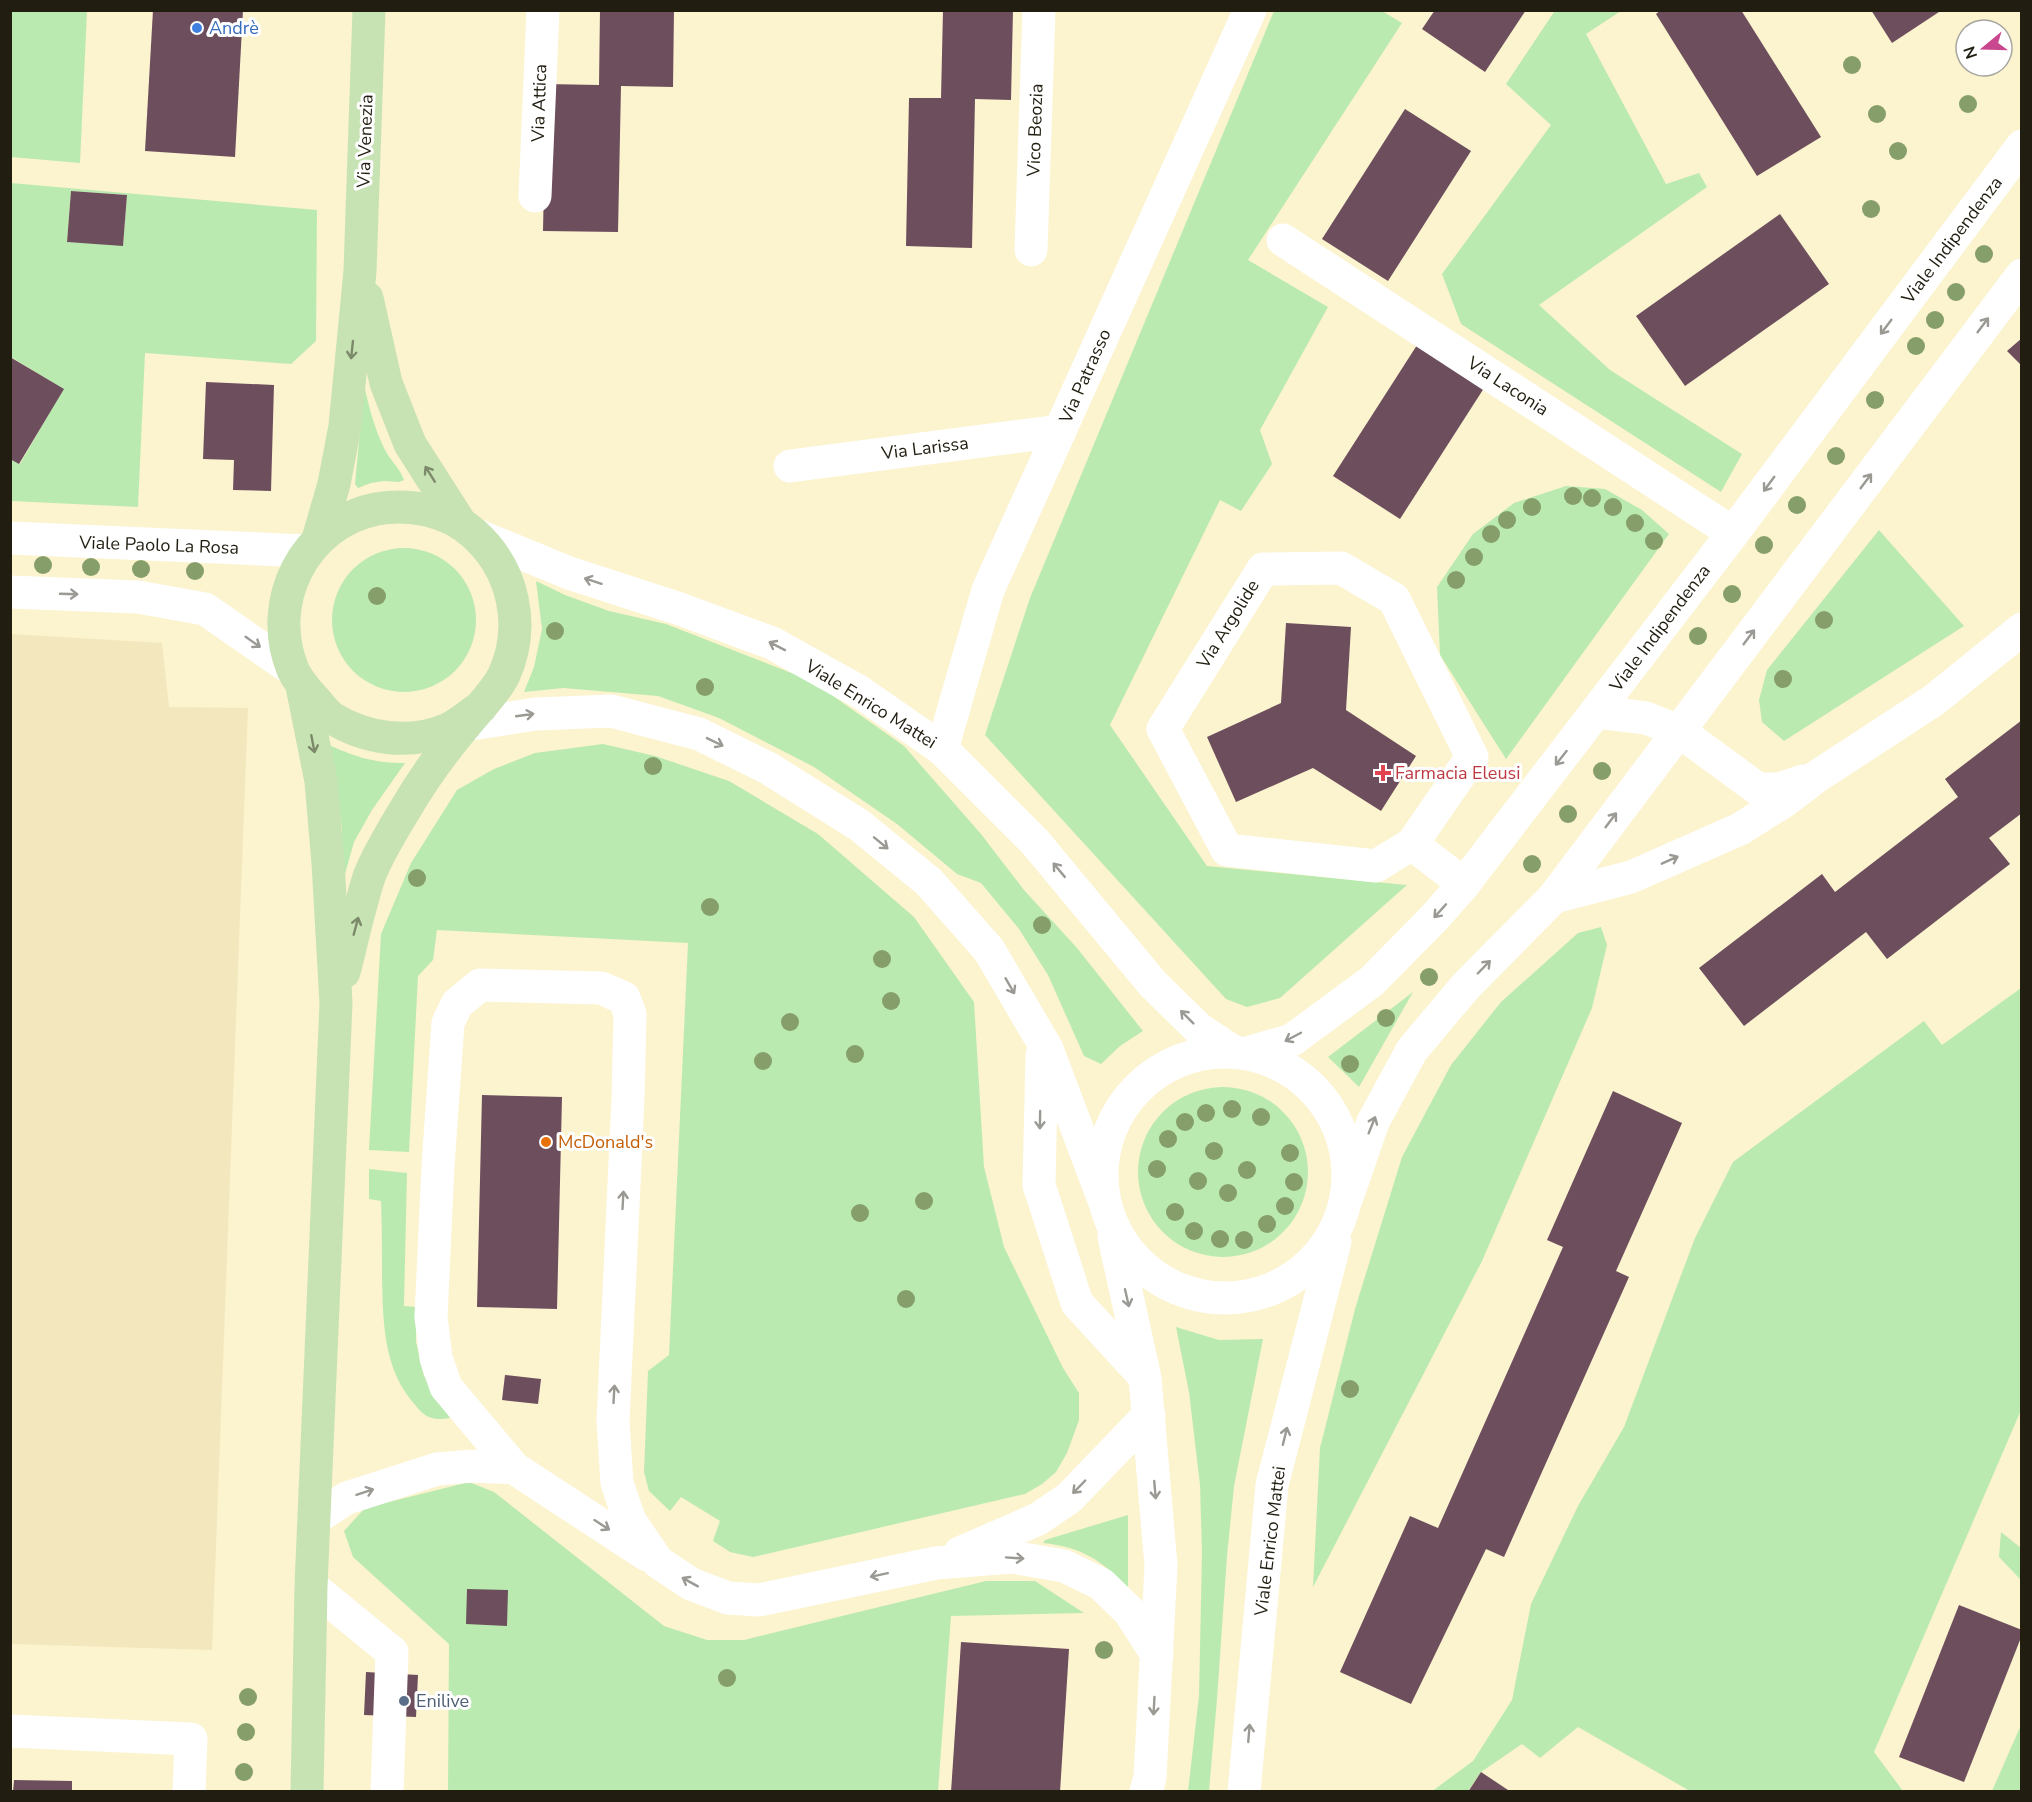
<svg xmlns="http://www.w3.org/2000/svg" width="2032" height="1802" viewBox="0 0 2032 1802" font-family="'Nunito Sans',sans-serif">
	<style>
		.built { fill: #f3e8bd }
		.green { fill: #bbeab1; fill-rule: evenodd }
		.building { fill: #6d4e5d }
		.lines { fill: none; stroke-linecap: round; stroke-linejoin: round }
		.minor { stroke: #fff; stroke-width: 33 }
		.major { stroke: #c7e2b3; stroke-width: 33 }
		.tree { fill: #869f6a }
		.oneway { stroke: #9b9993 }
		.oneway2 { stroke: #7c896a }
		.shop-dot { fill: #3f7fe0; stroke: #fff; stroke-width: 2 }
		.health-dot { fill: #e0444e; stroke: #fff; stroke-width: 2 }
		.food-dot { fill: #e8710a; stroke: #fff; stroke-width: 2 }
		.service-dot { fill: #5c6f8a; stroke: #fff; stroke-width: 2 }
		.labels { text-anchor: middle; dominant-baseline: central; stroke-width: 6; stroke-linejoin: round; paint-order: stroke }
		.shop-label { font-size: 18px; fill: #366cbe; stroke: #fff; text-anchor: start }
		.street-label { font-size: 18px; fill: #211d10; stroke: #fff }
		.health-label { font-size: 18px; fill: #be3a42; stroke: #fff; text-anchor: start }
		.food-label { font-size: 18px; fill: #c56008; stroke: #fff; text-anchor: start }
		.service-label { font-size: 18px; fill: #4e5e75; stroke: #fff; text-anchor: start }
	</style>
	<rect width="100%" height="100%" fill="#fcf3cf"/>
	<polygon class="built" points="11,634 162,643 169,707 248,708 212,1650 11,1644"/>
	<g class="green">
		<polygon points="1560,10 1621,11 1586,34 1666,184 1699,173 1707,187 1539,305 1610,370 1742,454 1721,492 1461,324 1442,274 1551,125 1506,84 1554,12"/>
		<polygon points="10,11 87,11 80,163 11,157"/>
		<polygon points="1274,11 1382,11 1402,23 1248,260 1328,307 1260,430 1272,464 1241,511 1220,500 1110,725 1207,866 1407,885 1280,998 1247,1007 1226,999 985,735 1030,598"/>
		<path d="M11,183L317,210L316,341L291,364L145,353L138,507L11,501V459L20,464L63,389L11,357ZM71,191L127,195L123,245L67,242Z"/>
		<path d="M362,375C367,400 373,425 384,448C389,459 400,468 404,480L399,482L384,481L371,483L358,488L355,484L360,431Z"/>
		<polygon points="1566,486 1605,489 1642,510 1669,534 1506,759 1440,655 1437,587 1473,534 1514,503"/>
		<polygon points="1879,530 1964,626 1784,741 1762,722 1759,700 1767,670"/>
		<circle cx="404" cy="620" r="72"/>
		<polygon points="536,581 565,595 609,611 666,624 812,681 904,746 981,834 1024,890 1077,948 1143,1031 1120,1046 1101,1064 1084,1056 1048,975 1019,929 981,883 957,874 897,824 814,767 719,718 658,696 563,688 524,692 534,667 542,629"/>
		<path d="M324,743C354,756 371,763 405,763L372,810L354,842L341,888L342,828L335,780Z"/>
		<polygon points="603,744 655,756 729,781 818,834 914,917 974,1002 984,1167 1004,1247 1063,1368 1079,1393 1079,1420 1067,1453 1056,1472 1042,1484 1025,1494 753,1557 730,1552 713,1541 720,1521 681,1497 670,1511 649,1491 644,1472 648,1371 669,1355 688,943 437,930 433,960 418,976 409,1152 369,1150 381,934 411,863 457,790 494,769 535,753"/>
		<polygon points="1601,927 1607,945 1592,1008 1482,1261 1313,1587 1320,1448 1355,1309 1402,1157 1451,1065 1501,1002 1578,933"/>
		<polygon points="2021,988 2021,1410 1874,1752 1903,1791 1690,1791 1578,1727 1540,1758 1522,1744 1481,1772 1468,1791 1431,1792 1473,1761 1512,1700 1531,1604 1578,1506 1624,1427 1695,1238 1733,1162 1924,1021 1942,1045"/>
		<polygon points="1413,992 1359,1087 1328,1057"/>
		<circle cx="1223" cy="1172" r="85"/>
		<path d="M369,1169L407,1173L404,1306L416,1307V1342L424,1376L450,1418C429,1422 423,1415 411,1400C383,1365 383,1319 382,1276C382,1251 382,1226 381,1201L369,1199Z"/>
		<polygon points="1176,1327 1219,1340 1263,1339 1234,1486 1227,1556 1217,1699 1209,1791 1188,1791 1199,1696 1202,1552 1200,1485 1189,1392"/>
		<polygon points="469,1482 494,1492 664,1626 707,1640 744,1640 986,1581 1035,1581 1084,1613 951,1616 938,1791 448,1791 449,1644 353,1557 344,1531 365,1508"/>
		<path d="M1128,1515V1588C1102,1560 1081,1547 1043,1543L1045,1540Z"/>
		<polygon points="2001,1532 2021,1548 2021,1580 1999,1557"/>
		<polygon points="2021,1725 2021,1791 1992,1791"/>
	</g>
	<g class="building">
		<polygon points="153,10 243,10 235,157 145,151"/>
		<polygon points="600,10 674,10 673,87 621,86 618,232 543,231 546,84 599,85"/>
		<polygon points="943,10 1013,10 1011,100 975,99 972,248 906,246 909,98 941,98"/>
		<polygon points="1435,10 1526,10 1485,72 1422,29"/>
		<polygon points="1661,10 1741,10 1821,137 1757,176 1656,14"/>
		<polygon points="1871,10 1942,10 1892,43"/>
		<polygon points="1405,109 1471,151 1388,281 1322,239"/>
		<polygon points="71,191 127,195 123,246 67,242"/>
		<polygon points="1780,214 1829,284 1685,386 1636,316"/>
		<polygon points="2022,338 2022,366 2007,351"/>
		<polygon points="1419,342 1486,385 1400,519 1333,476"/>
		<polygon points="10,357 64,389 19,464 10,459"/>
		<polygon points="206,382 274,385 271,491 233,490 234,460 203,459"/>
		<polygon points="1286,623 1351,627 1346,710 1416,756 1381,811 1313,768 1236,802 1207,737 1281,703"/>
		<polygon points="2022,720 2022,813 1989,838 2010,864 1887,959 1866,932 1744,1026 1699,968 1822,874 1835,892 1958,797 1945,779"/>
		<polygon points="1613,1091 1682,1123 1616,1271 1629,1277 1504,1557 1486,1549 1411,1704 1340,1672 1410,1516 1438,1528 1563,1247 1547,1240"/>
		<polygon points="482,1095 562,1097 557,1309 477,1307"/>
		<polygon points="505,1375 541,1379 538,1404 502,1400"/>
		<polygon points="467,1589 508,1590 507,1626 466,1624"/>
		<polygon points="1959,1605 2022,1630 2022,1635 1964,1782 1899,1757"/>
		<polygon points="961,1642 1069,1649 1060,1792 951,1792"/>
		<polygon points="366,1672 418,1675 416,1717 364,1715"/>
		<polygon points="1481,1772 1511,1792 1468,1792"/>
		<polygon points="14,1780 72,1781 72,1792 13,1792"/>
	</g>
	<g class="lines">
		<g class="minor">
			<polyline points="535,196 543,10"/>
			<polyline points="1283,240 1733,533"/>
			<polyline points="1031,250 1039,10"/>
			<polyline points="790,466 1060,431"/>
			<polyline points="474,534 569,573 680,609 772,643 860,692 942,749 1035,842 1153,984 1199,1029 1234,1052"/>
			<polyline points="10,538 307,551"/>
			<polyline points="10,592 138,597 205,609 293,670"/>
			<polyline points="1597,712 1646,718 1679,731 1758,789 1779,789 1803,781"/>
			<polyline points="448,729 465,725 536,714 611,711 699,734 768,768 859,825 929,882 989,950 1047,1049 1105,1203"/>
			<polyline points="942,749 988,590 1250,10"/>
			<polyline points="1412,844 1376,866 1227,850 1163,729 1263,569 1341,568 1394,599 1472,757 1412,844 1464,884"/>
			<polyline points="1554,897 1631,877 1740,829 1783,802 1816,777 1934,700 2022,629"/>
			<circle cx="1225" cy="1175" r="123"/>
			<polyline points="1247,1053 1292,1040 1372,981 1435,917 1464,884 1733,533 2022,146"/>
			<polyline points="1042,1055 1039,1185 1077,1303 1144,1376"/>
			<polyline points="1346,1200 1373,1122 1412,1050 1466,986 1554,897 2022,275"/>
			<polyline points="1114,1237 1145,1378 1161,1566 1150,1777 1146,1792"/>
			<polyline points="514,1468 446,1387 436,1358 431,1317 438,1166 448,1023 457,1004 480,985 601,988 624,998 630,1014 628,1098 613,1421 617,1483 630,1521 658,1562 691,1584 728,1598 759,1600 936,1563 1012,1557 1064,1566 1101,1584 1129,1611 1157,1655"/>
			<polyline points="314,1519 347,1498 437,1469 473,1466 514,1468 647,1555"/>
			<polyline points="960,1553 1038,1519 1069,1498 1149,1415"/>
			<polyline points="311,1586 392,1652 387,1792"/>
			<polyline points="10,1731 191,1739 189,1792"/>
			<polyline points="1244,1792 1272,1485 1335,1242"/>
		</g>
		<g class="major">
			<polyline points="367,298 386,383 410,444 461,524"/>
			<polyline points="318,539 334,484 345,426 360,271 369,10"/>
			<polyline points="302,686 321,781 328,863 336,1003 311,1586 307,1792"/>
			<path d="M344,972C352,941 359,908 369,877C376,858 395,826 406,808C423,779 444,750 466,724C478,709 495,693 504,675C526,626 514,569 473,533C447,510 410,503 376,509C304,524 265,602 293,670C298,681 306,690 314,699C320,705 325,713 332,718C366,739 409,745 446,730C458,725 470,714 481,707"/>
		</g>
	</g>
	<g class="tree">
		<circle cx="1852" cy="65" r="9"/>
		<circle cx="1968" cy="104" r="9"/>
		<circle cx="1877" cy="114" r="9"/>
		<circle cx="1898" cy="151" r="9"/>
		<circle cx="1871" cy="209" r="9"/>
		<circle cx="1984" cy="254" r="9"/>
		<circle cx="1956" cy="292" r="9"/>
		<circle cx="1935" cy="320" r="9"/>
		<circle cx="1916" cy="346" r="9"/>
		<circle cx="1875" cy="400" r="9"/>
		<circle cx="1836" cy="456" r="9"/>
		<circle cx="1573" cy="496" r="9"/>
		<circle cx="1592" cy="498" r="9"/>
		<circle cx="1797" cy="505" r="9"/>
		<circle cx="1532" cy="507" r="9"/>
		<circle cx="1613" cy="507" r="9"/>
		<circle cx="1507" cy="520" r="9"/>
		<circle cx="1635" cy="523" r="9"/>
		<circle cx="1491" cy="534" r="9"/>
		<circle cx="1654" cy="541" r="9"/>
		<circle cx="1764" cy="545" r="9"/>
		<circle cx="1474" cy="557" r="9"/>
		<circle cx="43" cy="565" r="9"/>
		<circle cx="91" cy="567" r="9"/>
		<circle cx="141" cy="569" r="9"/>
		<circle cx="195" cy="571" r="9"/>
		<circle cx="1456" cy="580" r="9"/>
		<circle cx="1732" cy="594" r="9"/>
		<circle cx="377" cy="596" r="9"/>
		<circle cx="1824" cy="620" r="9"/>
		<circle cx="555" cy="631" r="9"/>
		<circle cx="1698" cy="636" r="9"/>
		<circle cx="1783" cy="679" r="9"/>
		<circle cx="705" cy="687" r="9"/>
		<circle cx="653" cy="766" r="9"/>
		<circle cx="1602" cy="771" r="9"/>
		<circle cx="1568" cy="814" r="9"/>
		<circle cx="1532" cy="864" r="9"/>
		<circle cx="417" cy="878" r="9"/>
		<circle cx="710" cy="907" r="9"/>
		<circle cx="1042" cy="925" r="9"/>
		<circle cx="882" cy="959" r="9"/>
		<circle cx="1429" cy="977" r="9"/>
		<circle cx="891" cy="1001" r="9"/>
		<circle cx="1386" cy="1018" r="9"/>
		<circle cx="790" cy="1022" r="9"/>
		<circle cx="855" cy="1054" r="9"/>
		<circle cx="763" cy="1061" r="9"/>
		<circle cx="1350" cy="1064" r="9"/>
		<circle cx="1232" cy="1109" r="9"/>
		<circle cx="1206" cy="1113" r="9"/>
		<circle cx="1261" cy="1117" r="9"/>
		<circle cx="1185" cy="1122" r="9"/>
		<circle cx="1168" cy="1139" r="9"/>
		<circle cx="1214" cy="1151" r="9"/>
		<circle cx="1290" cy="1153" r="9"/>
		<circle cx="1157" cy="1169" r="9"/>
		<circle cx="1247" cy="1170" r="9"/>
		<circle cx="1198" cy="1181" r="9"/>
		<circle cx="1294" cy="1182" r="9"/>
		<circle cx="1228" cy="1193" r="9"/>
		<circle cx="924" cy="1201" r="9"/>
		<circle cx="1285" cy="1206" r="9"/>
		<circle cx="1175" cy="1212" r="9"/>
		<circle cx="860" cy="1213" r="9"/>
		<circle cx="1267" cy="1224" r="9"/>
		<circle cx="1194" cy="1231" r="9"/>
		<circle cx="1220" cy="1239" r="9"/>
		<circle cx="1244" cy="1240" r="9"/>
		<circle cx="906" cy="1299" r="9"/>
		<circle cx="1350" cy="1389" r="9"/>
		<circle cx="1104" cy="1650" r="9"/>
		<circle cx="727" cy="1678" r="9"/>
		<circle cx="248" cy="1697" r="9"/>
		<circle cx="246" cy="1732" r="9"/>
		<circle cx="244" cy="1772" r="9"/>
	</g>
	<defs><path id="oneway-shaft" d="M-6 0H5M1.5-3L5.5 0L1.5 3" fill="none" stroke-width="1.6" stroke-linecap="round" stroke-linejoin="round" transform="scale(1.5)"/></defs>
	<g class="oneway">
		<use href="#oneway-shaft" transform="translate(1983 325) rotate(-53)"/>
		<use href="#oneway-shaft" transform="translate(1886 327) rotate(127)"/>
		<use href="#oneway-shaft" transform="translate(1866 481) rotate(-53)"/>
		<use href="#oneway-shaft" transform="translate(1769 484) rotate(126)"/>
		<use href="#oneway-shaft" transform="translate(593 581) rotate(-162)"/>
		<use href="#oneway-shaft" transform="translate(69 594) rotate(2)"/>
		<use href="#oneway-shaft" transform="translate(1749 637) rotate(-53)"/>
		<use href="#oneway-shaft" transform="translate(253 642) rotate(35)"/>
		<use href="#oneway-shaft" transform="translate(777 646) rotate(-153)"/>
		<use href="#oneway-shaft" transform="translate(525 715) rotate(-8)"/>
		<use href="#oneway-shaft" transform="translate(715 742) rotate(26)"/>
		<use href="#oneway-shaft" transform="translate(1561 758) rotate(128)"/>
		<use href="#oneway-shaft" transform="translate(1611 820) rotate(-53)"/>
		<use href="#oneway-shaft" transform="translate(881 843) rotate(39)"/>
		<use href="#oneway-shaft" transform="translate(1670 860) rotate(-24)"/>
		<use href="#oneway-shaft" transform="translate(1059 870) rotate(-130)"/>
		<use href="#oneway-shaft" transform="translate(1440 911) rotate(132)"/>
		<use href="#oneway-shaft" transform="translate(1484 967) rotate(-46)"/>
		<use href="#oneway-shaft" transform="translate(1010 986) rotate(60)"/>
		<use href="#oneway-shaft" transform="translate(1187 1017) rotate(-135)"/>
		<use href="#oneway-shaft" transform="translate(1293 1037) rotate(152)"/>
		<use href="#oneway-shaft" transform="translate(1040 1120) rotate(91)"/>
		<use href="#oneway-shaft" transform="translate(1372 1125) rotate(-68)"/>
		<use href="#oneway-shaft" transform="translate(623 1200) rotate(-87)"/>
		<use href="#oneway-shaft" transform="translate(1127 1298) rotate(77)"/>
		<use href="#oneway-shaft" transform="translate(614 1394) rotate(-87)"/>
		<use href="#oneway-shaft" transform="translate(1285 1436) rotate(-76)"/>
		<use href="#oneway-shaft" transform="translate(1079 1487) rotate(134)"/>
		<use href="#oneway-shaft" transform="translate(1155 1490) rotate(85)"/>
		<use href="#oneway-shaft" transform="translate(365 1492) rotate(-18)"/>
		<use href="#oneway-shaft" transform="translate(602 1525) rotate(33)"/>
		<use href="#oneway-shaft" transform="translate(1015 1558) rotate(4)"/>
		<use href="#oneway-shaft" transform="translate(879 1575) rotate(168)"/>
		<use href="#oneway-shaft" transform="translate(690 1582) rotate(-151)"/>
		<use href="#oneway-shaft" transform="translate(1154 1706) rotate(93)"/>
		<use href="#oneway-shaft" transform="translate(1249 1733) rotate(-85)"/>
	</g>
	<g class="oneway2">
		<use href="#oneway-shaft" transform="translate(352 350) rotate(96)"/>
		<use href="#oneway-shaft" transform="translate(430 474) rotate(-122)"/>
		<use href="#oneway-shaft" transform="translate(313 744) rotate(79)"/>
		<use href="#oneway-shaft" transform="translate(356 926) rotate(-75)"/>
	</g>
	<circle class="shop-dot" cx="197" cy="28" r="6"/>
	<path class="health-dot" d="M1380 764h6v6h6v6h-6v6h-6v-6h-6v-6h6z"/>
	<circle class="food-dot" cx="546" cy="1142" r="6"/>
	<circle class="service-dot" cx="404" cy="1701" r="6"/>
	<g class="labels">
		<g class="shop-label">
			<text x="209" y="28">Andrè</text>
		</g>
		<g class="street-label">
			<text transform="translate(539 103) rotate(-88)">Via Attica</text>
			<text transform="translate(1035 130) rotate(-88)">Vico Beozia</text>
			<text transform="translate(365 141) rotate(-88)">Via Venezia</text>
			<text transform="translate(1952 240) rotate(-53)">Viale Indipendenza</text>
			<text transform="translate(1085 376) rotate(-66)">Via Patrasso</text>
			<text transform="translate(1508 386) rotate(33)">Via Laconia</text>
			<text transform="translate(925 448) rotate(-7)">Via Larissa</text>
			<text transform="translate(159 545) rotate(2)">Viale Paolo La Rosa</text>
			<text transform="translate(1228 624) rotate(-58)">Via Argolide</text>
			<text transform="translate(1660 628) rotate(-53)">Viale Indipendenza</text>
			<text transform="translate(871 704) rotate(32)">Viale Enrico Mattei</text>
			<text transform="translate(1270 1541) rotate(-83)">Viale Enrico Mattei</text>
		</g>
		<g class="health-label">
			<text x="1395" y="773">Farmacia Eleusi</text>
		</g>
		<g class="food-label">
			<text x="558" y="1142">McDonald's</text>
		</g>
		<g class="service-label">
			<text x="416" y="1701">Enilive</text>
		</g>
	</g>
	<rect width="2032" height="1802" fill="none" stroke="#211d10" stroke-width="24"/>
	<g transform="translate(1984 48) rotate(251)"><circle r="28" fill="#ffffff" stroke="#a6a59f" stroke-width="1.5"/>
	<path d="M0-4.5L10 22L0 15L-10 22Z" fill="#c8478f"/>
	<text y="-9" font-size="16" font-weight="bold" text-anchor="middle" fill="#211d10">N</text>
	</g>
</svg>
